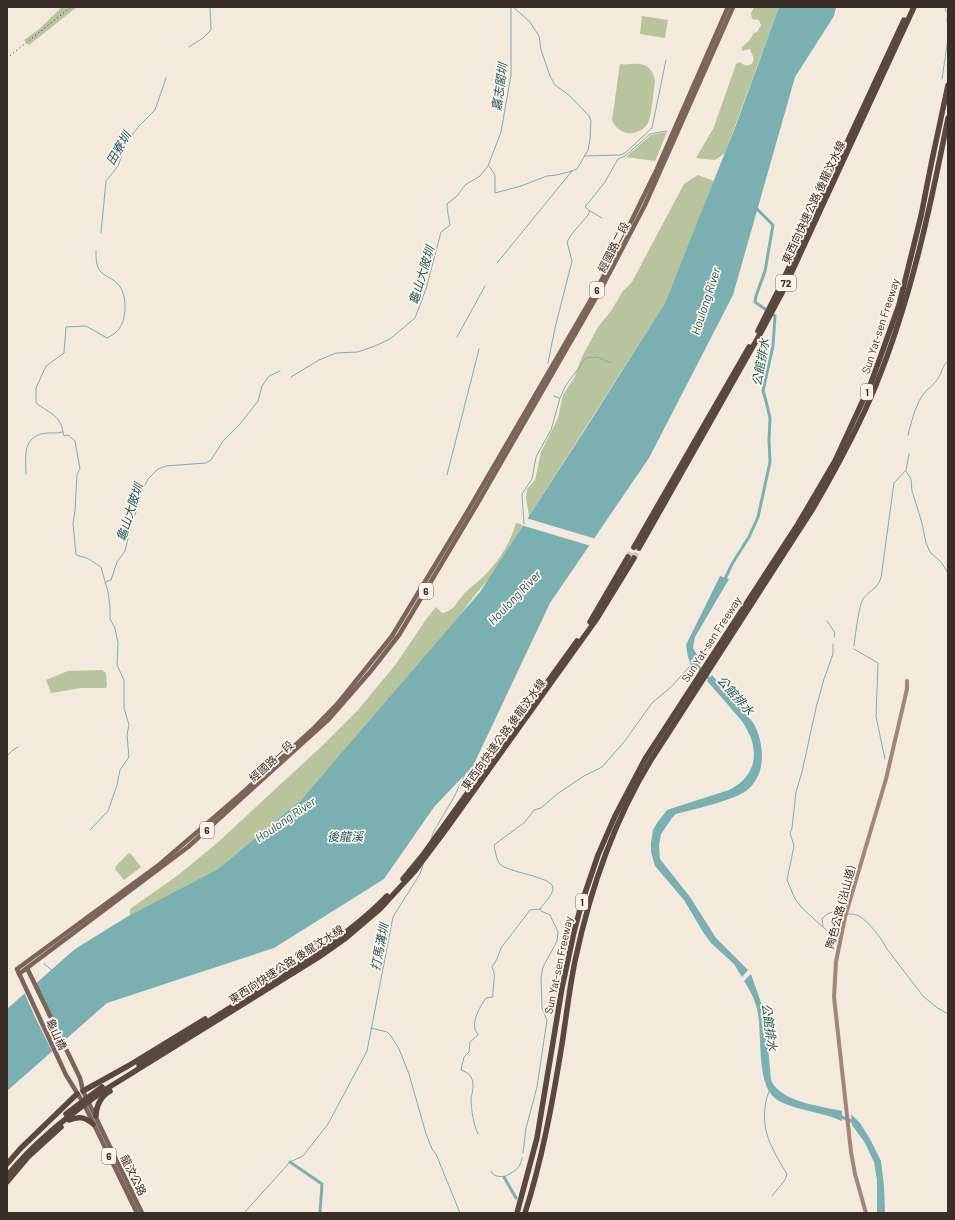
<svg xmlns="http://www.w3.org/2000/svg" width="955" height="1220" viewBox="0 0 955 1220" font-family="Barlow,'Noto Sans TC',sans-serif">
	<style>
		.green { fill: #b7c49c }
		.water { fill: #7ab0b2 }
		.pier { fill: #f4e9dd }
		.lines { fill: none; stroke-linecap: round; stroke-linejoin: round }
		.stream { stroke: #7ab0b2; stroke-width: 1 }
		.canal { stroke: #7ab0b2; stroke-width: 3 }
		.highway-tunnel { stroke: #cfc4b9; stroke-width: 5.5; stroke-dasharray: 5.5 3; stroke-linecap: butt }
		.secondary { stroke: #a18779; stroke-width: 4 }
		.primary { stroke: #7c6459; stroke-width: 4.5 }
		.highway { stroke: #5a473f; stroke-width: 5.5 }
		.rail { stroke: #392e28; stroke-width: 1; stroke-dasharray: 1 3; stroke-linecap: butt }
		.labels { text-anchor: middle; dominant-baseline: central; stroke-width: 3.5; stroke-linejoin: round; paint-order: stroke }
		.shield { fill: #fbf3ea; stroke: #736962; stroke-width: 1 }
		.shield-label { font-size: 10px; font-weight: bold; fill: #392e28 }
		.street-label { font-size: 11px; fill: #392e28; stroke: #fbf3ea }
		.water-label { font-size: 12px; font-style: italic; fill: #1b595d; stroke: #fbf3ea }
	</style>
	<rect width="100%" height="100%" fill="#f4e9dd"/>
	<g class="green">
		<polygon points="62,7 77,7 29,45 24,40 38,30"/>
		<path d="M754,7H779L725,153L715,160L696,158L714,127L736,64L740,62C744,66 747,66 752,64L754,59L750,49L742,51V47L749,41L754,33L757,32L761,25L759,20L752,19L751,13Z"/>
		<polygon points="642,16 668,20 665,38 640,34"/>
		<path d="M620,64C625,65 628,64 633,64C646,62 654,70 655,82C653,93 652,114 648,123C644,130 635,134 628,133C620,132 615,127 612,120Z"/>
		<polygon points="667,132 655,161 626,157 651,135"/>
		<polygon points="698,175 714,181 665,303 529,516 526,498 527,489 535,480 541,452 558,418 563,395 574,378 582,357 598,327 611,311 623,291 632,282 684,184"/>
		<path d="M516,523L523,525L492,575L474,596L440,643L302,799L218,869L130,915V909L177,876L216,844L322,746L358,710L396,664L427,618L436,607L442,613C454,611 456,603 463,595C469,588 477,583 484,576C499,561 510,544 516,523Z"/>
		<polygon points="102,670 106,673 107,686 106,688 81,688 51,693 46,680 68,671"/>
		<polygon points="129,853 131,854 141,867 124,880 115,869 116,866"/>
	</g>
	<g class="water">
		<polygon points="779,7 836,7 834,16 795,77 733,295 649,458 550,603 473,766 434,807 384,879 274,948 107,1003 7,1091 7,1009 75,949 130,915 218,869 302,799 480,592 586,428 665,303 736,125"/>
		<polygon points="720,576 729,579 695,637 693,648 701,662 694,673 688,657 686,645"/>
		<path d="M712,675C722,686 732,698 742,710C746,715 752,720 755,726C765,747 766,776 746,791C732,801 694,809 676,814L672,818L661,834L659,845L660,859L690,897L716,938L748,970L742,977L734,964L711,943L703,932L684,900L655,866L651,852V843L653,830L657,823L667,810L676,807L729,790C757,776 760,751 745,726C742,720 737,716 733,711C725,701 716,691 707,681Z"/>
		<path d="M751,974L765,1014L771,1080C780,1102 821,1106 842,1111V1121C823,1112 792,1110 776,1099C755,1084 763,1032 757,1009C755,999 749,989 744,981Z"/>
		<polygon points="851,1114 860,1123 870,1139 881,1161 884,1186 885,1213 877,1213 877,1180 874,1162 865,1143 852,1125"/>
	</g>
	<g class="pier">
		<polygon points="526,518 596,539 591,546 521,525"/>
		<polygon points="35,982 64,1044 53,1053 35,1017 24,992"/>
	</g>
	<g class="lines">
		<g class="stream">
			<polyline points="945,7 946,12"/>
			<polyline points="947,18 948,29"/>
			<polyline points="189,47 203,38 211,30 210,7"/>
			<polyline points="942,79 948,38"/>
			<polyline points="585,156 620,155 625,153 652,128 666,60"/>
			<polyline points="489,166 495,175 495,193 521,186 547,176 557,175 572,171"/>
			<polyline points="590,211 602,218"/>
			<polyline points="101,233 106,181 118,166 127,142 139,126 155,110 166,78"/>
			<polyline points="497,263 572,171 577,169 588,150 590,139 591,121 589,116 570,96 555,85 550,76 541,50 539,36 530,22 513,7"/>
			<polyline points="457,337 485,286"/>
			<polyline points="548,363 555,328 572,261 567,242 571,235 588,215 590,211 585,207 605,182 618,159 625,156 650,134 667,131"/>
			<path d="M291,377L319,360L336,353L358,352L375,346L390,339L415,318L426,289L441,232L450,225C449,217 447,212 447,204L457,196L465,185L480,176L488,166L501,132L511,75V7"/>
			<polyline points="554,396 559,398"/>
			<polyline points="63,432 64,436 68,435 75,441 80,469 77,474 75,511 73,523 76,555 87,558 101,567 108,592 110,607 110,619 115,628 118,643 117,665 124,680 124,708 129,725 127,735 129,757 120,770 117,785 108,811 90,830"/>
			<path d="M908,435C911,423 915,407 922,396C926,389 935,385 939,377C942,372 942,366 948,361"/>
			<polyline points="906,471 911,479 912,491 922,523 926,543 930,552 941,562 948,573"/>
			<path d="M26,474C26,458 22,440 41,434C48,432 56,434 63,432C61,415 47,412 36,403V388L46,366L64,353L66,327L86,326L107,338C111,336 116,333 119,329C127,318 127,295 119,285C114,279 106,277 101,272C96,267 96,258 96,251"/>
			<polyline points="447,475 479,349"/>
			<polyline points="524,524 522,494 532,479 536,457 551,430 560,398 566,385 586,358 597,357 611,363"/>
			<polyline points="106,582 111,580 117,562 125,551 132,522 136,512 142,491 148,479 158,469 166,466 206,463 211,460 223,441 240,424 258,401 262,386 269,376 280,371"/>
			<polyline points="827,621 835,633 834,637"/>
			<polyline points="833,644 833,654 824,679 816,708 802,772 796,792 792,828 790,833 794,846 787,880 795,899 802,908 834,937"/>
			<path d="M854,646C855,637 859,605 863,599C869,590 876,591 881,578L894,483L906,470L909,454"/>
			<polyline points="854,649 878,663 876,717 885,759"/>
			<polyline points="7,756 13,750 18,747"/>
			<polyline points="431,839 434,831 454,797 465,774"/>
			<path d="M847,914C850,914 854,914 857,915C868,920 882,939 887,949L923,996L936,1007L948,1014"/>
			<path d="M823,926L822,919C828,911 835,911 844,913"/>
			<polyline points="44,964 52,970"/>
			<polyline points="371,1028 387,1032 391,1036 399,1049 409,1074 426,1134 432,1149 436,1154 460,1213"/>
			<path d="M769,1091C757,1125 770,1146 787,1174L785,1180L772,1196"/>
			<path d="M478,1134C474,1126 471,1109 471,1099C472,1093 475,1084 471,1077C469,1073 464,1071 461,1070L464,1057L469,1052L470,1042L478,1035C477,1033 476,1031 475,1029C472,1020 481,1005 486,998L493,997C492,986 497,976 492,967L497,959L501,948L530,910L540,909C544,903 553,895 553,888C553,876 506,873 499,863C496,858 495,850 494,845L525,822L534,810L541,808L557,794L584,776L602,767L624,742L652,703L671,687L691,665"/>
			<polyline points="523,1153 526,1128 537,1087 547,1020 542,1008 541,978 543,967 557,941 558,932 550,915 541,911 540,909"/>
			<path d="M491,1171C493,1177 499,1176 504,1177C514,1171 520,1170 522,1158"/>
			<polyline points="244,1213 290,1162 303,1156 328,1124 367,1051 393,917 420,874 423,865"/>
		</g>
		<g class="canal">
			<polyline points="724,581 732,564 749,537 758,517 770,462 769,440 770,418 766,401 763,391 773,346 775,316 755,302 756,296 765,271 773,225 756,208"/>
			<polyline points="696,664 711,681"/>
			<polyline points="839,1116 854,1122"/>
			<polyline points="290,1162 322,1184 320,1213"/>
			<polyline points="504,1177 516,1198"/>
		</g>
		<g class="highway-tunnel">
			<polyline points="628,557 634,547"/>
			<polyline points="634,558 639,548"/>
		</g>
		<polyline class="secondary" points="866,1213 855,1174 851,1152 834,997 836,962 845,917 886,779 907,689 907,681"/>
		<g class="primary">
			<polyline points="27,968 80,1078 83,1091 142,1213"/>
			<polyline points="19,974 188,847 329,719 370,672 399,635 476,506 600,291 645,205 733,7"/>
			<polyline points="137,1213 84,1104 66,1075 17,969 160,864 240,795 312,730 339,702 392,636 466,514 597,289 623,238 657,169 728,7"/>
		</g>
		<g class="highway">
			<polyline points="758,331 779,289 904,20"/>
			<polyline points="634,547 749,347"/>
			<polyline points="639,548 760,334 783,291 914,7"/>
			<polyline points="590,622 628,557"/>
			<polyline points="403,879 422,856 577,641"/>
			<path d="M139,1065L317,953C342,936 366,918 387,896"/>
			<polyline points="83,1091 128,1066 205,1019"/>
			<polyline points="66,1114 102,1087"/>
			<path d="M96,1116C96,1106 101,1096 110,1091"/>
			<path d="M69,1120C79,1116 85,1117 93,1124"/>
			<polyline points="7,1164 20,1149 77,1094"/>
			<path d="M7,1176C34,1142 67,1117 103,1091L319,957L346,938L380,909L414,872L447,828L596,620L634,558"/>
			<polyline points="7,1182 28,1157 61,1127"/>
			<polyline points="517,1213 537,1138 562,988 574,932 582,902 598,855 615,816 645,759 798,524 835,461 871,383 899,305 921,216 931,165 948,85"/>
			<path d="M525,1213C542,1160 552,1105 561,1050C566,1020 569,990 575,961C590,890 613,822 651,760L814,507C837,467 859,427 876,385C911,299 930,209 948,118"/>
		</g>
		<polyline class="rail" points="7,58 71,7"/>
	</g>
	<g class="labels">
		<g class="shield">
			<rect x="776" y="275" width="20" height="16" rx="3"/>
			<rect x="590" y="282" width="14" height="16" rx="3"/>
			<rect x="861" y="384" width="12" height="16" rx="3"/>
			<rect x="419" y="583" width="14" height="16" rx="3"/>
			<rect x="200" y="822" width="14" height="16" rx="3"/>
			<rect x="576" y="894" width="12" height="16" rx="3"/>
			<rect x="102" y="1148" width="14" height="16" rx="3"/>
		</g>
		<g class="shield-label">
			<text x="786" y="283">72</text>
			<text x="597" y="290">6</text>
			<text x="867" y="392">1</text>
			<text x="426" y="591">6</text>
			<text x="207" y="830">6</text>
			<text x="582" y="902">1</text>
			<text x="109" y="1156">6</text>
		</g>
		<g class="street-label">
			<text transform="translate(813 202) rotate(-65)">東西向快速公路 後龍汶水線</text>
			<text transform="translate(613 247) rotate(-63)">經國路二段</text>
			<text transform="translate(880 326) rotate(-72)">Sun Yat-sen Freeway</text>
			<text transform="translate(711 639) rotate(-57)">Sun Yat-sen Freeway</text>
			<text transform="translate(503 734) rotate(-54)">東西向快速公路 後龍汶水線</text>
			<text transform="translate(271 761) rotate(-42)">經國路一段</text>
			<text transform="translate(840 907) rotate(-75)">陶色公路 (沿山道)</text>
			<text transform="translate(286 964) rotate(-33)">東西向快速公路 後龍汶水線</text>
			<text transform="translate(558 965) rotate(-78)">Sun Yat-sen Freeway</text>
			<text transform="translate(57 1034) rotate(65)">龜山橋</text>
			<text transform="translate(134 1175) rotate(64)">龍汶公路</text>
		</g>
		<g class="water-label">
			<text transform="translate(499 87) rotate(-82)">嘉志閣圳</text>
			<text transform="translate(118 148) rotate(-60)">田寮圳</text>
			<text transform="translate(421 275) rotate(-73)">龜山大陂圳</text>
			<text transform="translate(705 301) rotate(-72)">Houlong River</text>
			<text transform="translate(760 362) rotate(-80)">公館排水</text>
			<text transform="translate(129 512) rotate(-72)">龜山大陂圳</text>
			<text transform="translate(514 597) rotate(-46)">Houlong River</text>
			<text transform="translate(736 695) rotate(48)">公館排水</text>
			<text transform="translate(285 819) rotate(-34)">Houlong River</text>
			<text x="345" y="836">後龍溪</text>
			<text transform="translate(379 947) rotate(-79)">打馬溝圳</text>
			<text transform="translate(770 1027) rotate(82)">公館排水</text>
		</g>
	</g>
	<rect width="955" height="1220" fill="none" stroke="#392e28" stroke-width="16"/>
</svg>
